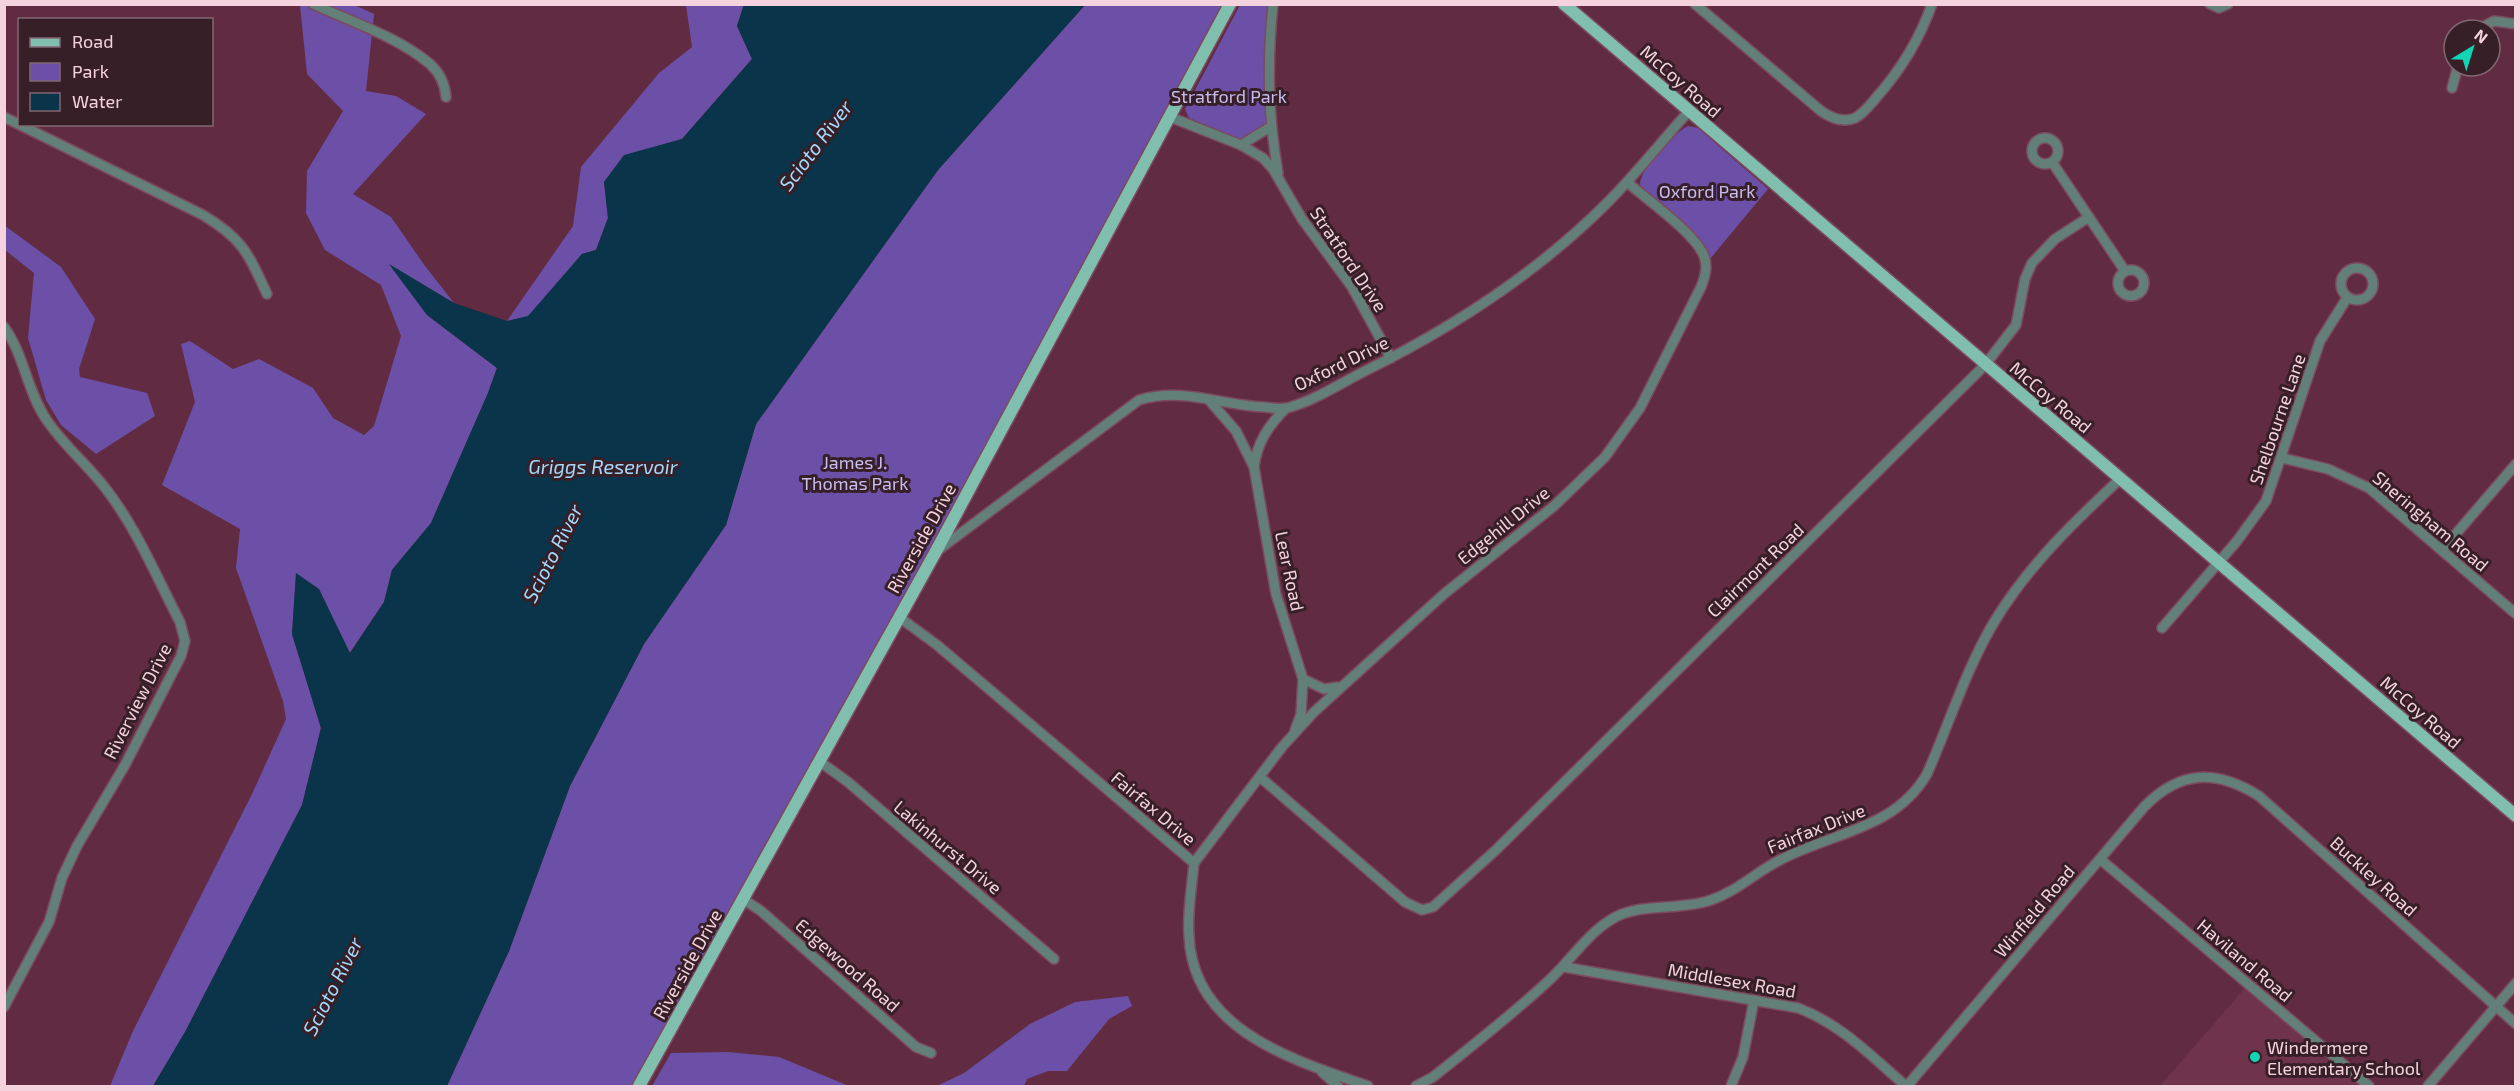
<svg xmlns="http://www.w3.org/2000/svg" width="2520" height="1091" viewBox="0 0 2520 1091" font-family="'Exo 2',sans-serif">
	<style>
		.built { fill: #70334c }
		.green { fill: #6c50a7 }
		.water { fill: #09344a }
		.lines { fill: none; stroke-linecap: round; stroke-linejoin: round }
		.minor-casing { stroke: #7c4a5e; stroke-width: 12 }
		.major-casing { stroke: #7c4a5e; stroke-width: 15 }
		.minor { stroke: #638078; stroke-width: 9 }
		.major { stroke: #80beae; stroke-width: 12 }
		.poi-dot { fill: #11d5b4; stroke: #371f28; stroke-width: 2 }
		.labels { text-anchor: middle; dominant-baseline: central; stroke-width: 6; stroke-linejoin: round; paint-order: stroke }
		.street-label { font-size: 18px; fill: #f5d3de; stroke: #371f28 }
		.park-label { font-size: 18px; fill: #c8bcef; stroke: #371f28 }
		.poi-label { font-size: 18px; fill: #f5d3de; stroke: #371f28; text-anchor: start }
		.water-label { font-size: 20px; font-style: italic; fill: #a4d9fb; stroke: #371f28 }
	</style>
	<rect width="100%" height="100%" fill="#612c42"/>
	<polygon class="built" points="2245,988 2360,1086 2160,1086"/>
	<g class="green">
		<polygon points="300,5 354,5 374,14 366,91 396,96 426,114 353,194 391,217 425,266 454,303 390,265 427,315 497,368 488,393 431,523 392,570 384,602 349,654 319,589 296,574 292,634 321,728 302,805 185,1032 153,1086 110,1086 133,1031 253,792 286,719 283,701 236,568 240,529 162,485 195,402 181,344 190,341 233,369 259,359 313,388 333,418 364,435 374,426 401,336 381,285 325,250 306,213 307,171 343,111 307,74"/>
		<polygon points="686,5 744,5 737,26 752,59 682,139 624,156 604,182 608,218 596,250 582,254 528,317 507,321 573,226 581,167 659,73 692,47"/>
		<polygon points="1085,5 1230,5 639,1086 447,1086 509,951 570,786 644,644 726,525 756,424 938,170"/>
		<polygon points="1240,5 1270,5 1265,57 1266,124 1248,139 1240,140 1189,118 1185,109"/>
		<path d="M1688,126L1698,128L1768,189L1710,259L1702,244L1640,185C1640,168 1672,134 1688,126Z"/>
		<polygon points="4,225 61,267 95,319 79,369 80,377 147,393 155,416 96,454 61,425 46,400 28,338 34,273 5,250"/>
		<polygon points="1128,996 1132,1006 1109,1019 1067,1071 1048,1071 1027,1079 1024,1086 937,1086 964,1073 1030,1024 1075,1002"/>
		<polygon points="728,1052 779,1057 849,1086 652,1086 671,1053"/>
	</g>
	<polygon class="water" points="744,4 1085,5 938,170 756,424 726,525 644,644 570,786 509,951 447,1086 153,1086 185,1032 302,805 321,728 292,634 296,573 319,589 350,653 384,602 392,570 431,523 488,393 497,368 427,315 389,264 454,303 507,321 528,316 582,254 596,250 608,218 604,182 624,155 682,139 752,59 737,26"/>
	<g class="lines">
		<defs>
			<g id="minor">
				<path d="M313,4C352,22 398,37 430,64C440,73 445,85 446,97"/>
				<path d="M1273,4C1267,64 1268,114 1278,173"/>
				<path d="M1695,4L1821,111C1831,118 1843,123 1855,118C1863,114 1870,105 1875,99C1901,70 1919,41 1932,4"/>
				<polyline points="2210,4 2219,8 2228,4"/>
				<polyline points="2477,30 2494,21 2516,24"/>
				<polyline points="2452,88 2458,66"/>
				<path d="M4,117L203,215C243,239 248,253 267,294"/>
				<polyline points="1170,117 1241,145 1270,127"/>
				<circle cx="2045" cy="151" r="13"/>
				<polyline points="1241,145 1263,158 1273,169 1302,219 1352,287 1391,358"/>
				<polyline points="2052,162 2125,271"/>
				<circle cx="2357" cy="284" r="16"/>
				<circle cx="2131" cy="283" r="13"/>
				<path d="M4,327C24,354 27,391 46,419C63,445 88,465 106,489C137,529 157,578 180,622L185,641L181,656L125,765L77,846L62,878L49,922L4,1007"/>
				<polyline points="1209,400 1236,431 1254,467 1276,594 1303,679 1324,689 1338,687"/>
				<polyline points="2282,458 2328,469 2369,488 2516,614"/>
				<path d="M1254,467C1257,443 1268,426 1286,408"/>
				<polyline points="2442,550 2516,464"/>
				<path d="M937,551L1139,400C1183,387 1220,405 1264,407C1271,408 1280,409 1287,408C1314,401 1341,383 1365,371C1452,328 1538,272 1607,203C1636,174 1661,142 1689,111"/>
				<path d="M899,617L937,645L1194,863C1192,886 1187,912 1189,936C1193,1031 1294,1060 1368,1086"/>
				<polyline points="2162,628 2237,541 2266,501 2320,341 2347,298"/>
				<polyline points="1295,730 1301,714 1303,679"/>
				<polyline points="819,761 848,782 1054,959"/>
				<polyline points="1260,777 1405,902 1422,910 1433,907 1497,849 1985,365 2016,325 2025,279 2032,263 2055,239 2089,217"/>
				<polyline points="2100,859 2369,1086"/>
				<path d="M1194,863L1282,747L1314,712L1444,594L1554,506L1605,457L1640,408L1701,287C1705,277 1708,267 1704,256C1695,233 1646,199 1627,182"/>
				<polyline points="743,899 761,911 916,1047 931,1053"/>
				<path d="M1564,967L1798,1008C1841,1024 1872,1057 1906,1086"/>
				<polyline points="1322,1072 1338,1086"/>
				<path d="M1416,1086L1433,1077C1471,1047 1509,1017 1545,984C1571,962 1590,927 1622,914C1648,904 1682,910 1711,900C1738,891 1757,871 1782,859C1834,832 1895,829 1927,774C1949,724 1968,664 1996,619C2029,565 2074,522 2120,479"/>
				<polyline points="1731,1086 1743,1057 1754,1000"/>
				<path d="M1907,1086L2144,807C2180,770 2216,769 2259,796L2516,1024"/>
				<polyline points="2428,1086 2516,983"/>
			</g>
			<g id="major">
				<polyline points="1564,4 2516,816"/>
				<polyline points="639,1086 935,553 1230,4"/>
			</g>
		</defs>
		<use href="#minor" class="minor-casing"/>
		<use href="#major" class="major-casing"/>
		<use href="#minor" class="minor"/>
		<use href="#major" class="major"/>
	</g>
	<circle class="poi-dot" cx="2255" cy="1057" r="6"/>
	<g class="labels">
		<g class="street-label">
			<text transform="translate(1681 81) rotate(41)">McCoy Road</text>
			<text transform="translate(1349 259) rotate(56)">Stratford Drive</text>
			<text transform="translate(1341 363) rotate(-26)">Oxford Drive</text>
			<text transform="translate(2051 397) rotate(40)">McCoy Road</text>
			<text transform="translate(2277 419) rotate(-71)">Shelbourne Lane</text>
			<text transform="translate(2431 521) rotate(40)">Sheringham Road</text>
			<text transform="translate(1503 525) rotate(-39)">Edgehill Drive</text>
			<text transform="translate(921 538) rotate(-61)">Riverside Drive</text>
			<text transform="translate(1755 570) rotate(-44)">Clairmont Road</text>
			<text transform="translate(1290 571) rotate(78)">Lear Road</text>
			<text transform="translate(137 701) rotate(-63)">Riverview Drive</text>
			<text transform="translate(2421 712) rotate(41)">McCoy Road</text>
			<text transform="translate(1154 808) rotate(40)">Fairfax Drive</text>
			<text transform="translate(1816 828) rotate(-22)">Fairfax Drive</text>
			<text transform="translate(948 847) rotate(40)">Lakinhurst Drive</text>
			<text transform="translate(2374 876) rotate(42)">Buckley Road</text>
			<text transform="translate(2034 911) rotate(-50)">Winfield Road</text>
			<text transform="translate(2245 960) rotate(40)">Haviland Road</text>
			<text transform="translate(687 964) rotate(-61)">Riverside Drive</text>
			<text transform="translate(848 965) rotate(41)">Edgewood Road</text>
			<text transform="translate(1732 980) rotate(10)">Middlesex Road</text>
		</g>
		<g class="park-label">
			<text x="1229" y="96">Stratford Park</text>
			<text x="1707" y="191">Oxford Park</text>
			<text x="855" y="462">James J.<tspan x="855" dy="21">Thomas Park</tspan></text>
		</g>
		<g class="poi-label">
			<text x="2267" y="1047">Windermere<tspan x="2267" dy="21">Elementary School</tspan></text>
		</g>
		<g class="water-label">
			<text transform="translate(815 145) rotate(-53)">Scioto River</text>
			<text x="603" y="466">Griggs Reservoir</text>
			<text transform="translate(552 553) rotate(-63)">Scioto River</text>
			<text transform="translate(332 986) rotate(-63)">Scioto River</text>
		</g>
	</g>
	<rect width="2520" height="1091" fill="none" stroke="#f5d3de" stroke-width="12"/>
	<rect x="18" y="18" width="195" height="108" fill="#371f28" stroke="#836771" stroke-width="1.5"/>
	<rect x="30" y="38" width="30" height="9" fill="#80beae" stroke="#836771" stroke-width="1.5"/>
	<text x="72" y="48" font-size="18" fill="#f5d3de">Road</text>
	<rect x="30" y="63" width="30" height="18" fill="#6c50a7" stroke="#836771" stroke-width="1.5"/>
	<text x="72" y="78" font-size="18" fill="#f5d3de">Park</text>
	<rect x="30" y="93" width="30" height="18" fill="#09344a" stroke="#836771" stroke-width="1.5"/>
	<text x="72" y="108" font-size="18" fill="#f5d3de">Water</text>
	<g transform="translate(2472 48) rotate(38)"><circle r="28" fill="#371f28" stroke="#836771" stroke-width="1.5"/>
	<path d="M0-4.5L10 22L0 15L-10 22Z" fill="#11d5b4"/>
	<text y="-9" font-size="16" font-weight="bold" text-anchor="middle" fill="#f5d3de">N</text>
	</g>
</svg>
